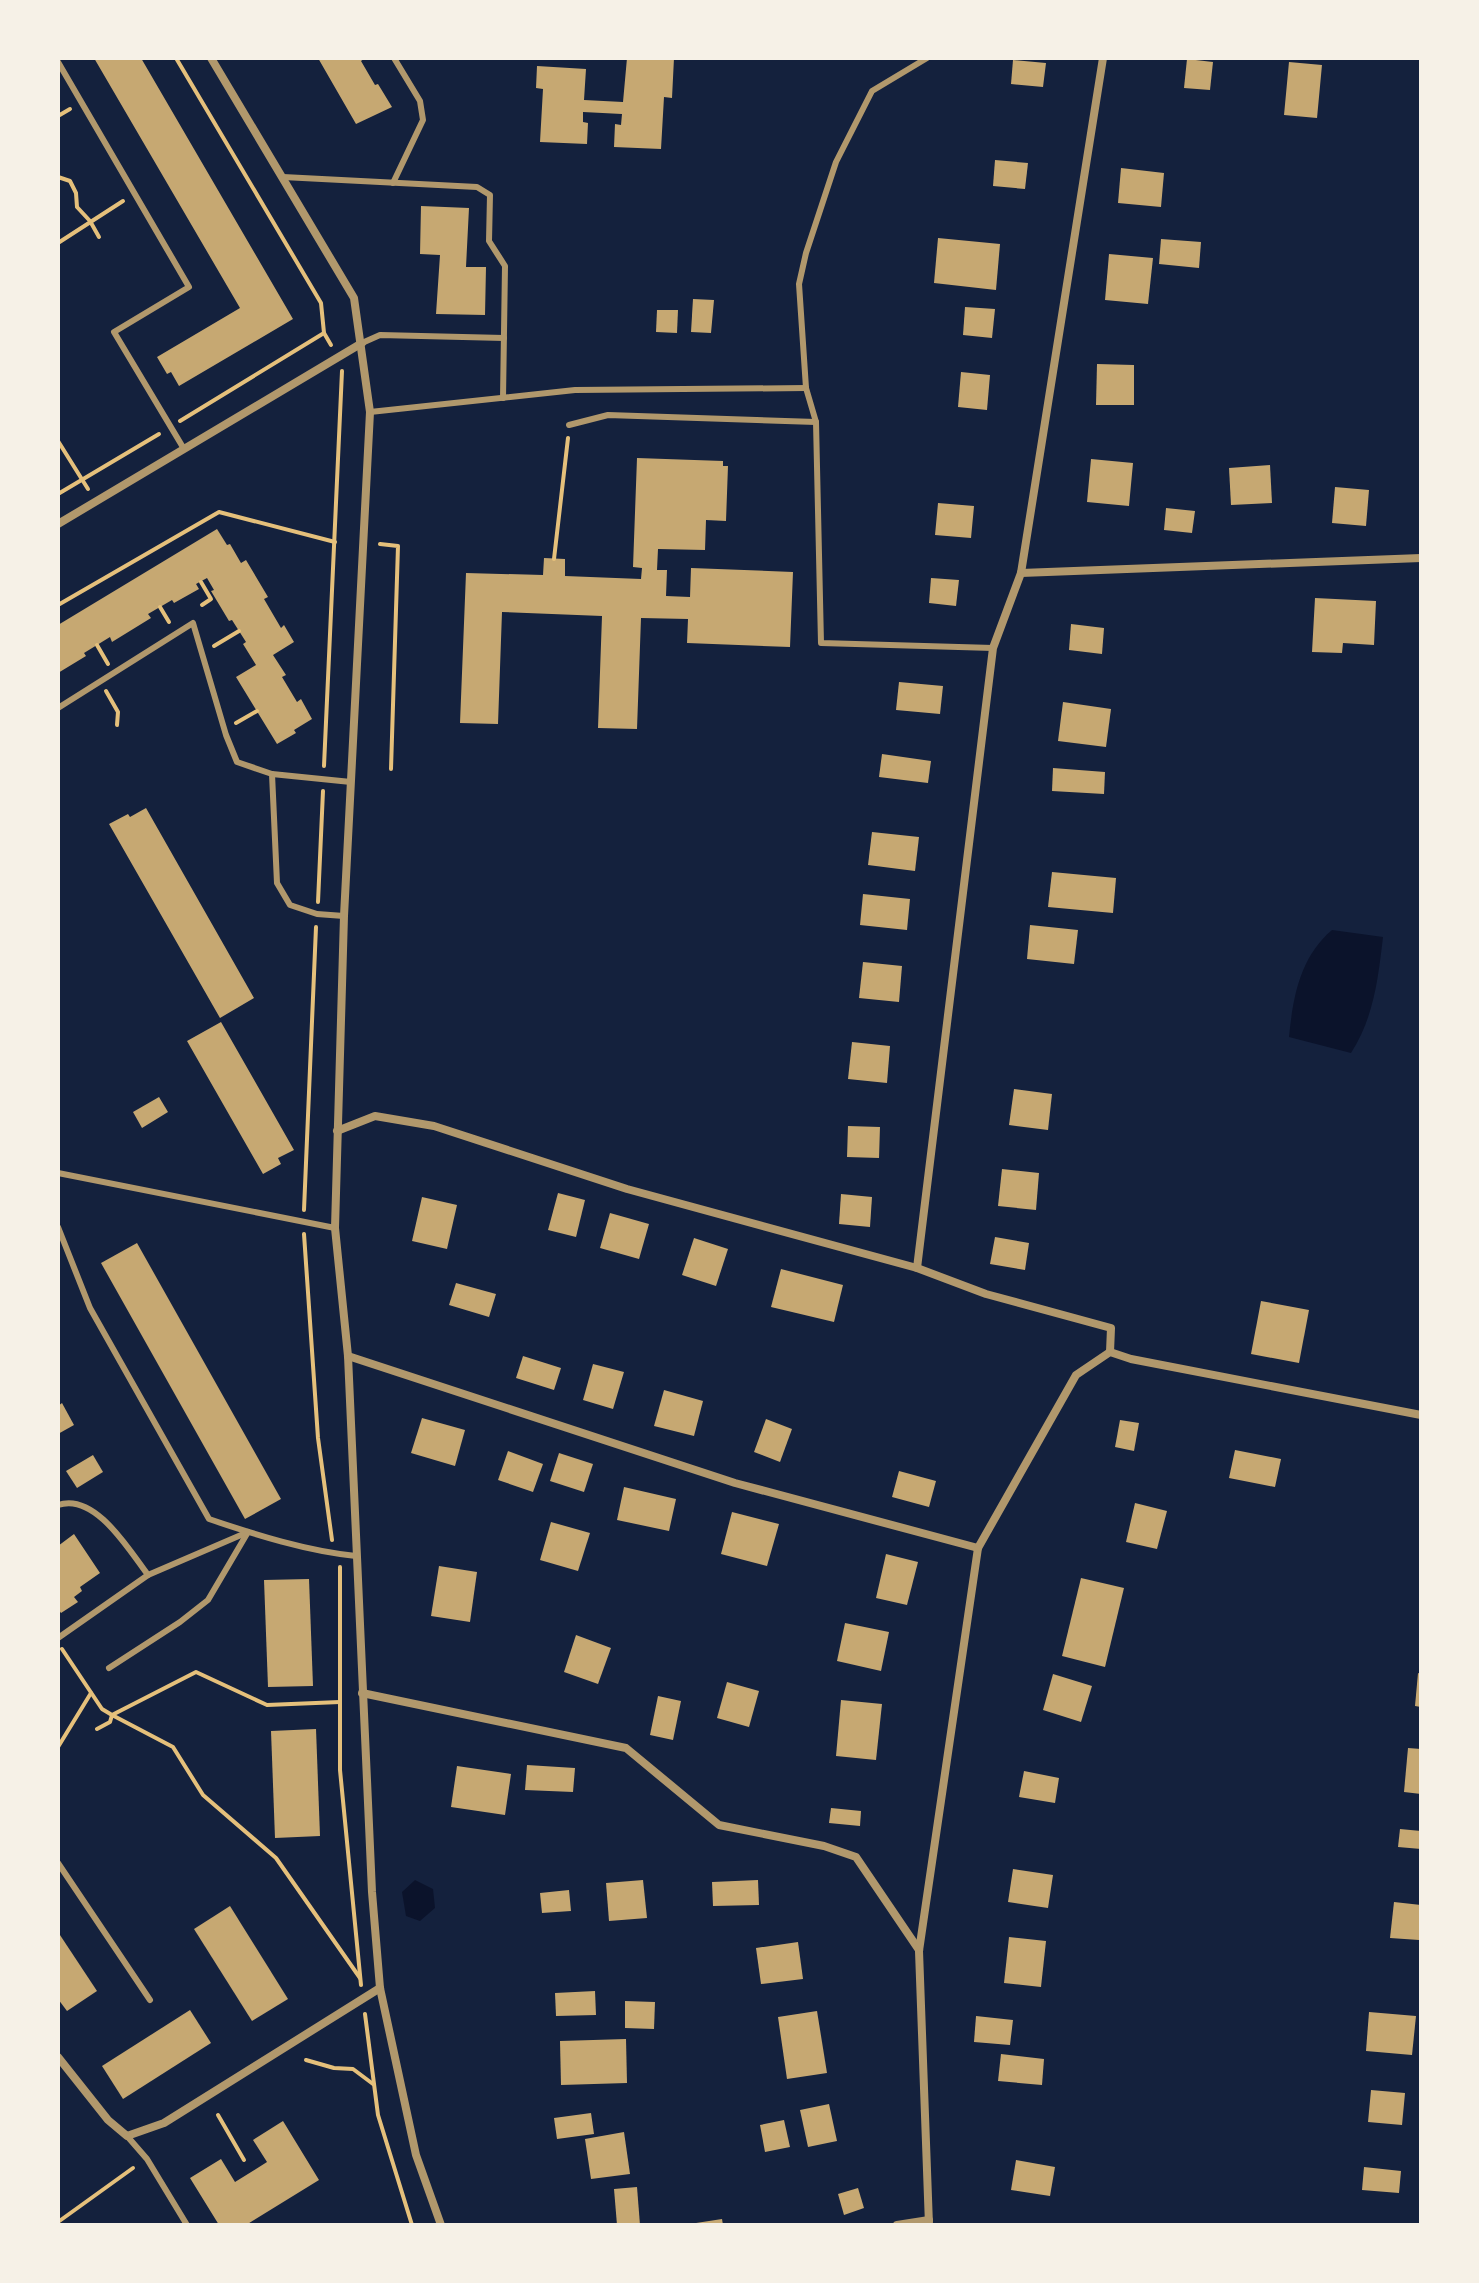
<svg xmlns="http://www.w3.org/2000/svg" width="1479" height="2283" viewBox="0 0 1479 2283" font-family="'Noto Serif',serif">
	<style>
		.water { fill: #0b132b }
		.building { fill: #c6a872 }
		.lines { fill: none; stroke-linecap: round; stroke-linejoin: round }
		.path { stroke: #e5c07b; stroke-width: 4 }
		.service { stroke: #b1986c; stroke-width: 6 }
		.minor { stroke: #b1986c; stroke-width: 8 }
	</style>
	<rect width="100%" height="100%" fill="#14213d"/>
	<g class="water">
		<path d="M1332,930L1383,937C1378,979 1374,1017 1351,1053L1289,1037C1293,997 1300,957 1332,930Z"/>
		<polygon points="415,1880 433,1889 435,1908 420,1921 406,1916 402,1892"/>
	</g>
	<g class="building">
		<polygon points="94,58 141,58 293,319 179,386 171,372 167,374 157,357 240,308"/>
		<polygon points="318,58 365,58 361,61 375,85 378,84 392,107 356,124"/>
		<polygon points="627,58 674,58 672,98 664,97 661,149 614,147 615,124 621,125 622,114 583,112 583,122 588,123 587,144 540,142 543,89 536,88 537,66 586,69 584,100 623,102"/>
		<polygon points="1187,59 1213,62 1210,90 1184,88"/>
		<polygon points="1013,60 1046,63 1043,87 1011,84"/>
		<polygon points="1289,62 1322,65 1317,118 1284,115"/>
		<polygon points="995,160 1028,163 1025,189 993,186"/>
		<polygon points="1121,168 1164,173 1161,207 1118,203"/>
		<polygon points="421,206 469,208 466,267 486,267 485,315 436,314 440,255 420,254"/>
		<polygon points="938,238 1000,244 996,290 934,283"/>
		<polygon points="1161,239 1201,242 1199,268 1159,264"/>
		<polygon points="1109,254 1153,258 1148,304 1105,300"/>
		<polygon points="693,299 714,300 711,333 691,332"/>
		<polygon points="965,307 995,309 992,338 963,335"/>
		<polygon points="657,310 678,310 677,333 656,332"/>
		<polygon points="1097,364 1134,365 1134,405 1096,405"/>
		<polygon points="961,372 990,375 987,410 958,407"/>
		<polygon points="637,458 723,461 723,466 728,466 726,521 706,520 705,550 658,549 657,570 667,570 666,596 690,597 691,568 793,572 790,647 687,643 688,619 641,618 637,729 598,728 602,616 502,612 498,724 460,723 466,573 543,575 544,558 565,559 565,576 641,579 642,568 633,567"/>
		<polygon points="1091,459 1133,463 1129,506 1087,502"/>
		<polygon points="1270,465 1272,503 1231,505 1229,468"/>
		<polygon points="1335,487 1369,490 1366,526 1332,523"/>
		<polygon points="938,503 974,506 971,538 935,535"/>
		<polygon points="1166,508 1195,511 1192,533 1164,530"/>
		<polygon points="217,529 227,545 230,544 241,563 246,560 268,597 264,599 281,628 284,625 294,642 273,655 286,675 282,677 297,702 301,699 312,719 294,730 296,733 277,744 236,677 256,665 243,644 246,642 232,620 229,621 211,591 214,590 207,578 196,584 199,589 174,603 172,600 148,614 151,618 112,642 110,637 84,653 86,656 58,673 58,625"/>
		<polygon points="931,578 959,580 956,606 929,603"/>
		<polygon points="1315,598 1376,601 1374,645 1343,643 1342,653 1312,652"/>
		<polygon points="1071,624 1104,628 1102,654 1069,650"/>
		<polygon points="899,682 943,686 940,714 896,710"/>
		<polygon points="1063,702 1111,709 1106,747 1058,741"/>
		<polygon points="882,754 931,761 928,783 879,777"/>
		<polygon points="1053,768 1105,772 1104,794 1052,791"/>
		<polygon points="146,808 254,998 220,1018 109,824 128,814 130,817"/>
		<polygon points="872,832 919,837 915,871 868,865"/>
		<polygon points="1052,872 1116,878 1113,913 1048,907"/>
		<polygon points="863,894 910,899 907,930 860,925"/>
		<polygon points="1030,925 1078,930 1074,964 1027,959"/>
		<polygon points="863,962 902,966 899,1002 859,998"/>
		<polygon points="221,1022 294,1150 278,1158 281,1164 263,1174 187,1041"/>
		<polygon points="852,1042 890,1046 887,1083 848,1079"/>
		<polygon points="1014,1089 1052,1094 1048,1130 1009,1125"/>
		<polygon points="159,1097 168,1112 142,1128 133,1112"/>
		<polygon points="848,1126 880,1127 879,1158 847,1157"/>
		<polygon points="1002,1169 1039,1173 1036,1210 998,1206"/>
		<polygon points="558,1193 585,1200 576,1237 548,1230"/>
		<polygon points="841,1194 872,1197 870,1227 839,1224"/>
		<polygon points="422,1197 457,1205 447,1249 412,1241"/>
		<polygon points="610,1213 649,1224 639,1259 600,1248"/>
		<polygon points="995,1237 1029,1243 1025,1270 990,1264"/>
		<polygon points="694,1238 728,1249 716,1286 682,1275"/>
		<polygon points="137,1243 281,1499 245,1519 101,1263"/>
		<polygon points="781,1269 843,1285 834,1322 771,1307"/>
		<polygon points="456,1283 496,1294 489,1317 449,1305"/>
		<polygon points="1261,1301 1309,1310 1299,1363 1251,1354"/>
		<polygon points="523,1356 561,1368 554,1390 516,1378"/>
		<polygon points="593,1364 624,1372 613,1409 583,1400"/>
		<polygon points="664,1390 703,1401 694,1436 654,1426"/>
		<polygon points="62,1403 74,1425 58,1434 58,1406"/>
		<polygon points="422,1418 465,1430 455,1466 411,1453"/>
		<polygon points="766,1419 792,1429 780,1462 754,1452"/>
		<polygon points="1120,1420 1139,1423 1134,1451 1115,1447"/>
		<polygon points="1235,1450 1281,1459 1275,1487 1229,1478"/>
		<polygon points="508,1451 543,1464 533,1492 498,1480"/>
		<polygon points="559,1453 593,1464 584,1492 550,1481"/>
		<polygon points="93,1455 103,1472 77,1488 66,1471"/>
		<polygon points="899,1471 936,1481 929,1507 892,1497"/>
		<polygon points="624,1487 676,1499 669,1531 617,1520"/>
		<polygon points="1135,1503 1167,1511 1157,1549 1126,1542"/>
		<polygon points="732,1512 779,1524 767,1566 721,1554"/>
		<polygon points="551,1522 590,1533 578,1571 540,1560"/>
		<polygon points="74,1534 100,1573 80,1587 82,1591 74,1597 78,1602 61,1613 58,1609 58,1546"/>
		<polygon points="886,1554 918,1562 907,1605 876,1598"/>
		<polygon points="439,1566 477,1572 470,1622 431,1616"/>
		<polygon points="1081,1578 1124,1588 1105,1667 1062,1656"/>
		<polygon points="309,1579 313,1686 268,1687 264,1580"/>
		<polygon points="845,1623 889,1632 881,1671 837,1661"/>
		<polygon points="576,1635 611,1648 598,1684 564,1672"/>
		<polygon points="1418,1673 1421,1674 1421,1707 1415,1706"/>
		<polygon points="1053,1674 1092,1686 1081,1722 1043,1710"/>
		<polygon points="727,1682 759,1691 749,1727 717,1718"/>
		<polygon points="658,1696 681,1701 673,1740 650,1735"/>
		<polygon points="841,1700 882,1704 876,1760 836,1756"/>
		<polygon points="316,1729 320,1836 275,1838 271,1731"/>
		<polygon points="1408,1748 1421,1749 1421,1794 1404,1792"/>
		<polygon points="527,1765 575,1768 573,1792 525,1790"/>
		<polygon points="457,1766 511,1774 505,1815 451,1807"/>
		<polygon points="1024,1771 1059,1778 1055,1803 1019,1797"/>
		<polygon points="831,1808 861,1811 860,1826 829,1823"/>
		<polygon points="1400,1829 1421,1831 1421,1849 1398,1847"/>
		<polygon points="1013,1869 1053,1875 1048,1908 1008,1902"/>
		<polygon points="643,1880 647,1918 609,1921 606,1883"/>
		<polygon points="758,1880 759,1905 713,1906 712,1882"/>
		<polygon points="569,1890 571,1911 542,1913 540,1893"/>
		<polygon points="1394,1902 1421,1905 1419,1940 1390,1938"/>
		<polygon points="230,1906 288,1999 252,2021 194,1929"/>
		<polygon points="58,1932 97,1991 67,2011 58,1999"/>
		<polygon points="1009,1937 1046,1941 1041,1987 1004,1983"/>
		<polygon points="798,1942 803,1979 761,1984 756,1948"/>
		<polygon points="595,1991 596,2015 556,2016 555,1993"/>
		<polygon points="625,2001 655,2002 654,2029 625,2028"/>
		<polygon points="190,2010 211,2043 123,2099 102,2066"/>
		<polygon points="817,2011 827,2073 787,2079 778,2017"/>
		<polygon points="1369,2012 1416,2016 1412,2055 1366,2051"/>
		<polygon points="976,2016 1013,2020 1010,2045 974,2042"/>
		<polygon points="626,2039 627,2083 561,2085 560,2041"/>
		<polygon points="1001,2054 1044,2059 1042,2085 998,2081"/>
		<polygon points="1371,2090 1405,2093 1402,2125 1368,2122"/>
		<polygon points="829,2104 837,2141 808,2147 800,2110"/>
		<polygon points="591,2113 594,2134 557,2139 554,2118"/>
		<polygon points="784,2120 790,2147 765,2152 760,2125"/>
		<polygon points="283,2121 319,2180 246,2225 219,2225 190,2178 221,2159 235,2182 267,2162 253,2140"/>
		<polygon points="624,2132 630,2174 591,2179 585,2139"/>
		<polygon points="1016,2160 1055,2167 1050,2196 1011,2190"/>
		<polygon points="1364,2167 1401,2171 1399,2193 1362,2190"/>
		<polygon points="637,2187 640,2225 617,2225 614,2189"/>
		<polygon points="858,2188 864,2208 844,2215 838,2194"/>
		<polygon points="722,2219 723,2225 697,2225 696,2223"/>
	</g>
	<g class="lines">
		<g class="path">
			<polyline points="176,58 321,303 324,333 180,421"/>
			<polyline points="58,116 70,109"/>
			<polyline points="58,177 70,181 76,193 77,207 90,221 99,237"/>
			<polyline points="58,243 123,201"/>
			<polyline points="324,333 331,345"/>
			<polyline points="58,441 88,489"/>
			<polyline points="58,494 159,434"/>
			<polyline points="380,544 398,546 391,769"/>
			<polyline points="554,559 568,438"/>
			<polyline points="201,582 211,599 202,605"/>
			<polyline points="58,605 219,512 335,542"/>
			<polyline points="160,607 169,622"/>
			<polyline points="97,645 108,664"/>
			<polyline points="214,646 239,631"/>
			<polyline points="106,691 118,712 117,725"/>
			<polyline points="236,723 257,711"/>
			<polyline points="324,766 342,371"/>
			<polyline points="318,902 323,791"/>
			<polyline points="304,1210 316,927"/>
			<polyline points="304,1234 318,1438 332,1540"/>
			<polyline points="340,1567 340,1770 361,1985"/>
			<polyline points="62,1649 102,1709 112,1715 196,1672 267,1705 340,1702"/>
			<polyline points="97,1729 110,1722 112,1715 173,1747 203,1795 276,1858 360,1978"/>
			<polyline points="58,1747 91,1693"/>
			<polyline points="365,2014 378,2115 412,2225"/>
			<polyline points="306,2060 334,2068 353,2069 373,2084"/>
			<polyline points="218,2115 244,2160"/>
			<polyline points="58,2222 133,2168"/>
		</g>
		<g class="service">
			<polyline points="927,58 872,91 836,162 806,253 799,284 806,388 816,422 821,643 993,648"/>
			<polyline points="58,62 189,287 114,332 184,449"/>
			<polyline points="283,177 477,187 490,195 489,241 505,266 503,398"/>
			<polyline points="393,183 423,120 420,101 394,58"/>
			<polyline points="362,343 380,335 504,338"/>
			<polyline points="370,412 575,390 806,388"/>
			<polyline points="569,425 608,415 816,422"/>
			<polyline points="58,708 193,623 226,735 237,762 272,774 277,883 290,905 317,914 344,916"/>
			<polyline points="272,774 351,782"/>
			<polyline points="58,1173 335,1228"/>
			<path d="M58,1227L90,1308L209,1519C256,1535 307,1551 356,1556"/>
			<path d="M58,1505C95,1492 129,1550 148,1575"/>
			<polyline points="58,1638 148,1575 248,1532"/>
			<polyline points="109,1668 180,1622 208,1600 248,1532"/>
			<polyline points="58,1863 150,2000"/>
			<polyline points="127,2136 147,2159 187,2225"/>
		</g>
		<g class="minor">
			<polyline points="211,58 354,298 370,412 344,916 335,1228 348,1356 372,1892 380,1988 416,2155 441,2225"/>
			<polyline points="58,524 362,343"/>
			<polyline points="1021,573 1421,558"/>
			<polyline points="337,1131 375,1116 434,1126 627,1189 917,1268 986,1294 1111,1328 1110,1352"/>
			<polyline points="917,1268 993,648 1021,573 1103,58"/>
			<polyline points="348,1356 735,1483 978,1548"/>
			<polyline points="362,1693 626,1748 719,1825 824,1846 856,1857 919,1950"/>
			<polyline points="58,2057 108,2120 127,2136 164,2123 380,1988"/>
			<polyline points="897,2225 929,2220"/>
			<polyline points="929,2225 919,1951 978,1548 1076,1375 1110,1352 1131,1359 1421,1415"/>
		</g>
	</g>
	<rect width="1479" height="2283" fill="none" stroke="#f6f1e7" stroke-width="120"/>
</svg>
